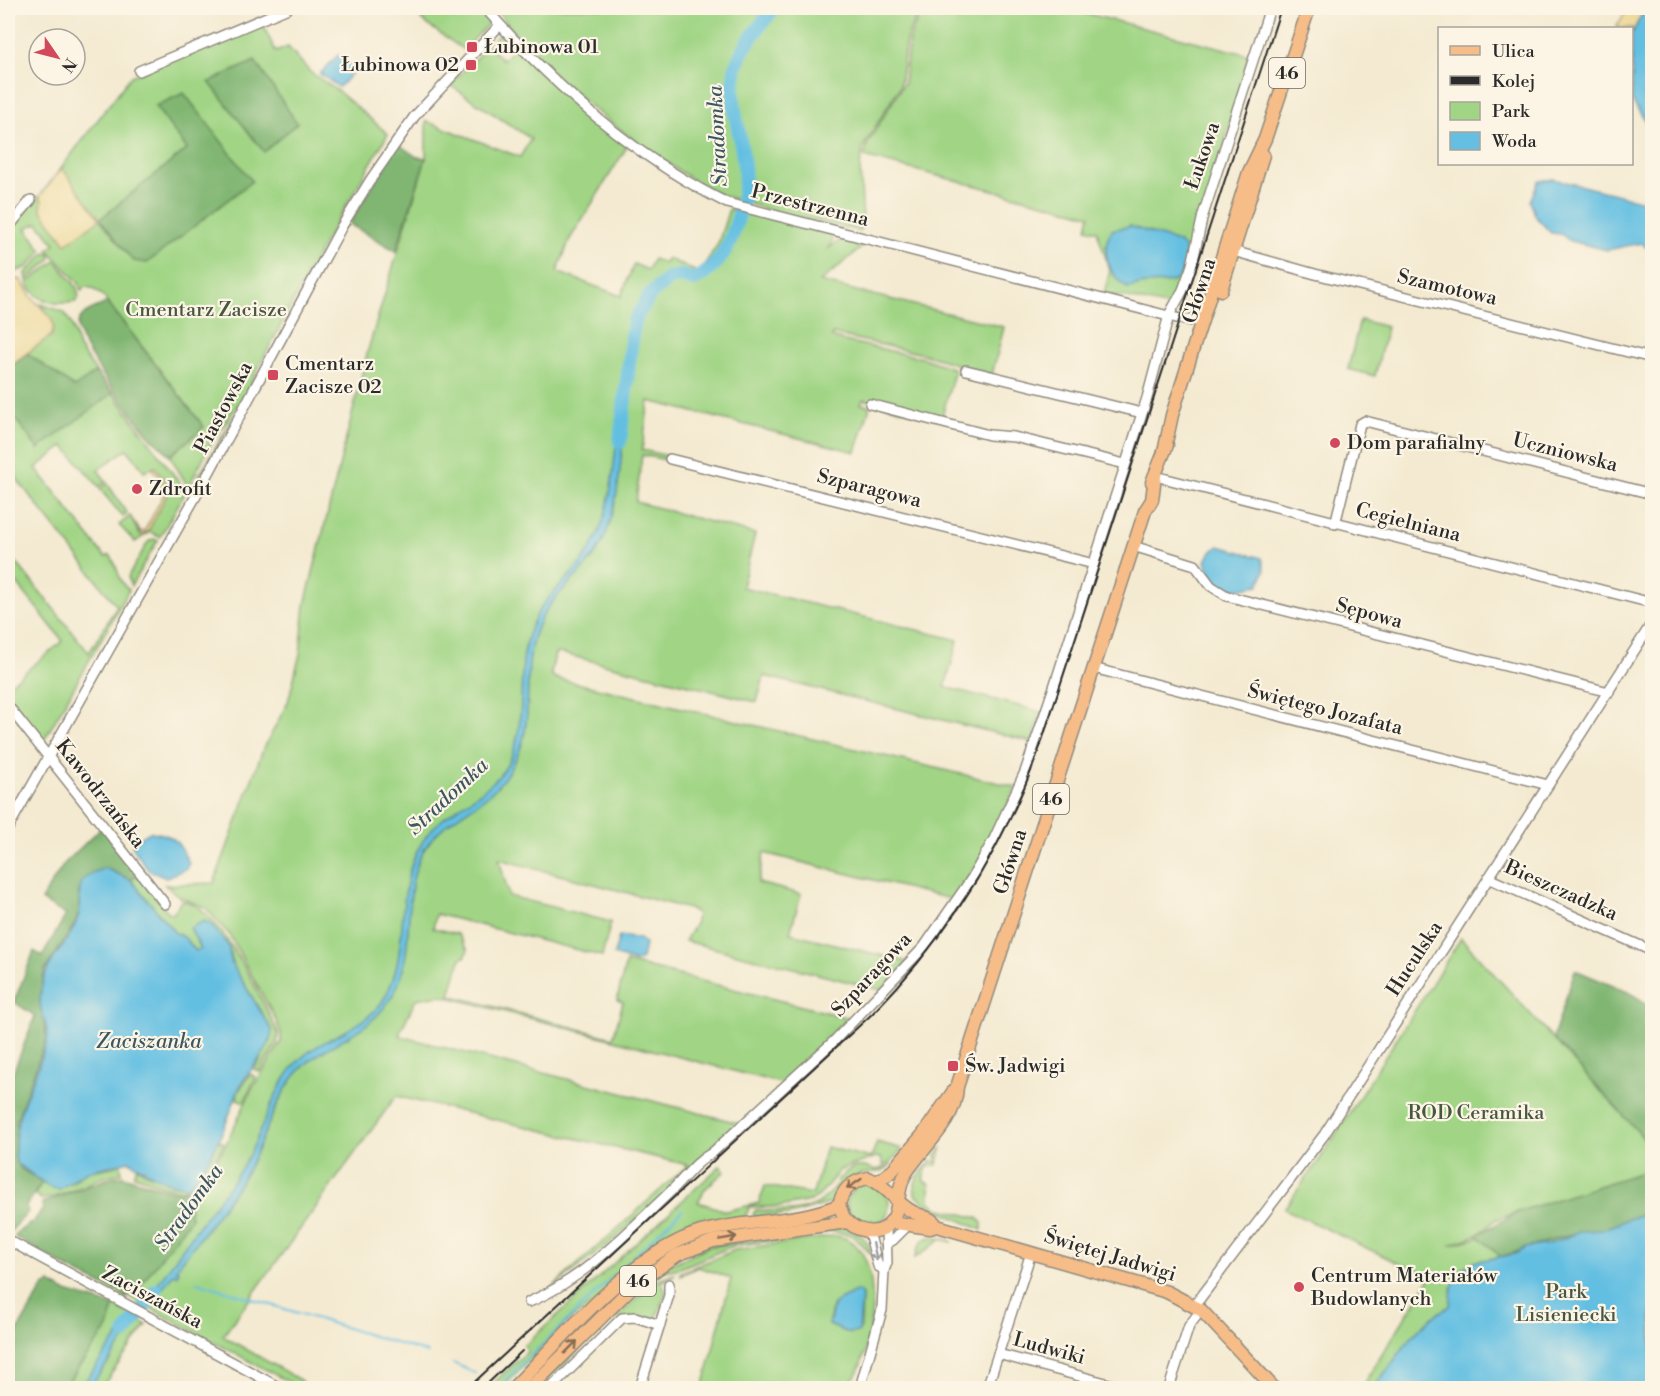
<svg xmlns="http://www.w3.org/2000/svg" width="1660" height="1396" viewBox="0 0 1660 1396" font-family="'Libre Bodoni',serif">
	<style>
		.green { fill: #a1d585; stroke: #668058; stroke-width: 1.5; fill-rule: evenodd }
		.forest { fill: #80b672; stroke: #56704e; stroke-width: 1.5 }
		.sand { fill: #eeda9e; stroke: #8c8264; stroke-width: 1.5 }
		.water { fill: #64bfe2; stroke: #487586; stroke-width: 1.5 }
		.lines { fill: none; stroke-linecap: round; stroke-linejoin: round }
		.stream { stroke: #64bfe2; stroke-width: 2 }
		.river { stroke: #64bfe2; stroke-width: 14 }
		.minor-casing { stroke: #908a7e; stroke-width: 12 }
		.major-casing { stroke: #908a7e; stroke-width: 15 }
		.minor { stroke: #fff; stroke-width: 9 }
		.major { stroke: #f7bd88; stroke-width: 12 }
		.rail { stroke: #2b2b2b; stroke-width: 2 }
		.oneway { stroke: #876d55 }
		.oneway2 { stroke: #a0a0a0 }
		.poi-dot { fill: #d1495b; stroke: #fcf5e5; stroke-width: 2 }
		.labels { text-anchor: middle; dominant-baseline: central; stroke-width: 4.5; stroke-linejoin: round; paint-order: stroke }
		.shield { fill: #fcf5e5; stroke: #6a6863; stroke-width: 1.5 }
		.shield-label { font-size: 18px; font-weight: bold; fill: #2b2b2b }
		.poi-label { font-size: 20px; fill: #2b2b2b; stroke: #fcf5e5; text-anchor: start }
		.street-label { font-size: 20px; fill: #2b2b2b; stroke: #fcf5e5 }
		.park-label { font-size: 20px; fill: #485642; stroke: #fcf5e5 }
		.water-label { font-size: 21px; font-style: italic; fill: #3c5762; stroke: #fcf5e5 }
	</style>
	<rect width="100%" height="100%" fill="#fcf5e5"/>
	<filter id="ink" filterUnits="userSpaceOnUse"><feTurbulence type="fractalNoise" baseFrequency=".0167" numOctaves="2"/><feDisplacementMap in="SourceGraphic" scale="12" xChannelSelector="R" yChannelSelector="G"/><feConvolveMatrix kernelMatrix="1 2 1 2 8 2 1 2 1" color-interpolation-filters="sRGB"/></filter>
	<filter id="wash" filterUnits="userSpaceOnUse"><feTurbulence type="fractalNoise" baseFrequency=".008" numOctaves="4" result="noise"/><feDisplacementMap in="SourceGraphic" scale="24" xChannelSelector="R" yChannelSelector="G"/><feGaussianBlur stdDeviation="1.35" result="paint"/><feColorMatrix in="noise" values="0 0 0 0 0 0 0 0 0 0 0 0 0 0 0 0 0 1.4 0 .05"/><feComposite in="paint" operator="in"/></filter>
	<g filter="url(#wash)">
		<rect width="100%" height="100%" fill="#f4ead1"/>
		<g class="green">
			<polygon points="420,8 483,8 490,22 464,50 421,20 426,13"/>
			<path d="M495,8H920L906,40L900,86L863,147L860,167L863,222L860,231L772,211L721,195L704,187C627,138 549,82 495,8Z"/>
			<polygon points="922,8 1065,8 1249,55 1191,263 1170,307 1104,293 1110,271 1097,231 1087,228 1090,215 864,157 867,144 904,83 909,40"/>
			<path d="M261,21L276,52L288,47L310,72L338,91L388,134L323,245L241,401L213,440L188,487L170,456L204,427L103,296L92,288L85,287L81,291L79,283L48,250L55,244L38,223L26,228L42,251L27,267L8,275V231L30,205H33L131,76ZM187,149L147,263L101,218Z"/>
			<polygon points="498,35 505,35 512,40 511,44 497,44 492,50 503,60 514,48 519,48 580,110 627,147 570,239 557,272 621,296 634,264 648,270 653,259 665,263 667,258 699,273 718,244 729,209 830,234 833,239 829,248 843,238 867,243 820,282 1004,327 992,375 923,354 833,334 832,337 840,340 923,358 955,369 941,420 863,399 861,404 870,406 856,452 649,401 642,450 668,456 667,460 642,455 636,502 755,534 742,587 958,640 945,687 1042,712 1032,742 764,676 757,702 560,653 555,654 551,674 555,678 1016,787 982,858 954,900 764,853 758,883 801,894 790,933 908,962 881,990 685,941 696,922 697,914 693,910 499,859 509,896 611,922 602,956 436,914 433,928 458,934 468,950 465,957 461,958 450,995 613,1038 623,1002 617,1000 626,962 853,1019 784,1084 440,995 416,999 400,1032 400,1036 742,1124 616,1238 547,1292 688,1165 396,1096 223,1336 300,1380 305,1385 300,1388 128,1296 127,1299 121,1296 126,1297 136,1291 191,1218 188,1203 190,1191 208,1172 224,1148 253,1087 281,1042 281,1033 275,1018 229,934 206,908 180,897 165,885 214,883 262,752 288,702 300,654 305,605 368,350 426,158 426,121 520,157 531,139 450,85"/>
			<polygon points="45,253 51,255 50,260 27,280 26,273"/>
			<path d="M56,261L76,286L79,297L75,302C54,306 37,302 27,283Z"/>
			<polygon points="41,304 64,312 72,325 79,348 96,372 74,387 28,354 8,368 51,335 54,325"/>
			<polygon points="1360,320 1387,327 1375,376 1348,369"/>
			<path d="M113,393L180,483L185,493L160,537L150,532L135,542L119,525L130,516L139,534L147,533L167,492L162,484L164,479L155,467L144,471L127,449L98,470L106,481L99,487L64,446L36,468L105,557L110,555C118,565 118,583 129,590L43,742L8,699V686L63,641L8,572V552L89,653L117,606L8,468V409L38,449Z"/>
			<polygon points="235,416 193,492 192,492 190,490"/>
			<polygon points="107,483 127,513 123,517 100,489"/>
			<polygon points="153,539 158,540 131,586 128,577 148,542"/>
			<path d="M137,875L168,912L173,914L181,901C216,899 264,1003 278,1033L277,1043L259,1072L254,1069L261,1059L228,945L221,937L194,935L201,949L196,951L184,937L175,933L131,880Z"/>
			<polygon points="1461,938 1652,1147 1652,1169 1497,1219 1477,1235 1450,1245 1652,1191 1652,1388 1361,1388 1430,1278 1284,1209 1320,1159"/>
			<polygon points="250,1074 256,1077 244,1102 237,1099 238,1092"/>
			<path d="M219,1140L224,1143C216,1157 199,1192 179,1190C164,1188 148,1179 134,1175L137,1167L146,1173L188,1186Z"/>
			<polygon points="877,1142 902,1149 890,1163 883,1165 881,1158 876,1157 840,1170 819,1196 810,1201 779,1207 750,1207 743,1220 704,1227 569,1321 502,1388 495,1388 499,1384 494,1388 488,1388 528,1351 524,1346 720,1166 725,1171 705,1189 698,1202 726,1211 759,1203 765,1186 813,1194 826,1147 871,1158"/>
			<path d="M942,1147L937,1165L927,1167L923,1180L930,1184V1201L937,1208L978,1218L982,1223V1230L928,1206L915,1194C912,1180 922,1170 932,1160L935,1162L938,1159L935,1156Z"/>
			<path d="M120,1162L122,1173C94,1176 69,1197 41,1199L35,1194L42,1182L51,1188L72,1183L85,1172L113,1167Z"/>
			<path d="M892,1165C878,1177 862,1169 848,1180C840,1186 837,1195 831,1203L789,1215L755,1217L753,1214L756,1210C775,1211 799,1214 817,1204C841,1190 839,1156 876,1170Z"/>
			<circle cx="868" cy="1205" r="21"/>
			<path d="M820,1217L821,1220L664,1257L630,1283L524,1388H520C566,1341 637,1254 702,1236C740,1226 781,1223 820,1217Z"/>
			<path d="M844,1227C858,1232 869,1238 871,1254L852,1235L830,1231L794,1239L735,1245L680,1268L664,1271L634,1293L541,1388H536L626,1298L661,1269L707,1247Z"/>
			<path d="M834,1236C888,1239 874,1343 856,1375C853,1381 843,1385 837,1388H703L731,1278L698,1267L680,1275V1273L735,1250ZM862,1295L861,1328L849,1333L829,1325L832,1306Z"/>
			<path d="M934,1237L953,1242L942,1239L915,1258C919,1247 920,1237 934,1237Z"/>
			<polygon points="675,1274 662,1282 666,1293 656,1318 616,1318 654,1282"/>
			<polygon points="114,1306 147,1325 101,1388 63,1388 108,1328"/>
		</g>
		<g class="forest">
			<polygon points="255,61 297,123 264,152 209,82"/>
			<polygon points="184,93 252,181 147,263 133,261 100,219 187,149 155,106"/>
			<polygon points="398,144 417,157 426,158 396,251 349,224"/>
			<path d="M107,302L204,427L170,456C163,447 154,441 147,433C133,416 73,341 78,323C83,309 97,309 107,302Z"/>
			<polygon points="28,354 74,387 96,372 113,393 38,449 8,409 8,368"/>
			<polygon points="102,827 137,875 131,880 105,868 79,891 79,912 75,924 45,970 43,978 40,1002 47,1038 16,1121 20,1168 42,1182 26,1206 28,1212 11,1231 8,1216 11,1208 8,1201 8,1086 35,1016 14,1002 34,951 42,956 66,915 41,900 64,864"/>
			<polygon points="1575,970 1630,993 1652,1007 1652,1147 1553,1038"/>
			<polygon points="1652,1169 1652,1210 1601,1230 1567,1235 1501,1257 1477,1235 1520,1211"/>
			<polygon points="123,1176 172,1191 190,1191 188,1203 191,1218 136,1291 126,1297 71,1270 15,1237 16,1233 33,1222 43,1209 42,1203 113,1177"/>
			<polygon points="50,1283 63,1291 114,1306 108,1328 63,1388 8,1388 8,1356 19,1328 44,1286"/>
		</g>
		<g class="sand">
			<polygon points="1628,8 1645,8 1632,34 1632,28 1616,28"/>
			<polygon points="62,168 100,219 66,244 41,210 42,200 39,197"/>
			<polygon points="8,278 21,280 32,298 50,316 54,325 52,335 8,367"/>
			<polygon points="155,467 165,480 162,484 168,493 149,530 142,536 130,516 141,532 144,532 164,494 157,485 160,479 152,468"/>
		</g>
		<g class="water">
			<polygon points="1645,8 1652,8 1652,131 1632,101 1632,34"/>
			<polygon points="338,55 356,69 339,87 320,74"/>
			<polygon points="1554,179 1652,203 1652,248 1648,249 1641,243 1607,250 1570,241 1561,234 1551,233 1536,217 1530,201 1539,181"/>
			<path d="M1130,226L1178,242C1186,248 1187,252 1185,262C1181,288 1167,282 1147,284C1140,284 1135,287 1128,288C1109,277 1099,250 1112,230Z"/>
			<path d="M618,425H624C621,463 618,524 594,556C577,579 553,595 540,621C519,661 536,717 518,754C511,770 500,786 486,797C468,811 444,823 430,841C397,883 419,945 395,991C369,1041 320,1039 291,1081C272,1108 263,1142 247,1171C227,1205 200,1237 176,1269L179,1271L177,1275L173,1274L149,1307L143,1303C162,1278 179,1254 198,1227C214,1204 233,1184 247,1159C263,1129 272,1093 294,1066C319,1035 364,1033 385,997C412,949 392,888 423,841C445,805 496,796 512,755C529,712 513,662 534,620C544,598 565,583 580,564C612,525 613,472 618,425Z"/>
			<polygon points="1219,546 1262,558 1265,570 1259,585 1238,589 1220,587 1209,572 1206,561 1211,551"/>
			<path d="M150,832C176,834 178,842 189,863L187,868L166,878L148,870L132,846L133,842Z"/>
			<path d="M105,868L131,880L175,933L184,937L196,951L201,949L190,928L204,921L211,924L228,945L232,964L272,1030C270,1056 247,1068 238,1091C226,1124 214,1160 188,1186C165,1186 148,1171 129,1161L85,1172L60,1189L51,1188L16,1163C9,1114 36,1085 47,1040C50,1027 39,1014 40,1000C42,958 69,949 79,914C81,903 77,892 82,882C86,874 98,871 105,868Z"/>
			<polygon points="619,936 639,939 645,944 642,959 635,962 614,955"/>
			<path d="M1652,1210V1388H1374C1377,1381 1383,1376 1388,1369C1406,1343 1422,1321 1450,1306L1452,1288L1459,1272L1472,1262L1515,1254L1525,1248L1549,1244L1582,1231L1601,1230Z"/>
			<polygon points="858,1291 862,1295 859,1332 849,1333 829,1325 834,1303"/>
			<polygon points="132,1317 139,1321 89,1388 80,1388"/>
		</g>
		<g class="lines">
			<g class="stream">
				<polyline points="197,1282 428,1353"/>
				<polyline points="453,1363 475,1373"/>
				<polyline points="497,1388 682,1210"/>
			</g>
			<g class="river">
				<path d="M742,201C753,157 725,111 736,67C742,46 761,25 774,8"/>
				<path d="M620,442L634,321L650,295L669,278L682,276L694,280C724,265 733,238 741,207"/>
				<polyline points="125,1333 156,1290"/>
			</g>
		</g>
	</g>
	<g filter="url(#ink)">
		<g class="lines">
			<defs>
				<g id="minor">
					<path d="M485,8C554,86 633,157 727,203L1188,321L1199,315L1205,308"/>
					<polyline points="139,71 288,8"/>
					<polyline points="8,228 31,200"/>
					<polyline points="1233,251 1315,274 1652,358"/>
					<polyline points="966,370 1142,413"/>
					<polyline points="870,404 989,435 1014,437 1125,464"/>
					<polyline points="670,459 1094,564"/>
					<polyline points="1155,476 1652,603"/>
					<polyline points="1335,524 1360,424 1365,421 1652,494"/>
					<polyline points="1133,546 1195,565 1211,586 1227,596 1609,692"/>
					<polyline points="1093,668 1548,785"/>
					<polyline points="8,706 165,904"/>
					<polyline points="8,828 205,480 342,226 371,179 414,117 500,25"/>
					<polyline points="1488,878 1652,951"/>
					<polyline points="869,1232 878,1266 884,1270"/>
					<polyline points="8,1240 280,1388"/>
					<polyline points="886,1244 893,1240 909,1224"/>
					<path d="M529,1302C584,1279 628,1232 671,1191C685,1178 695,1162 712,1153L834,1041L924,947L972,878L994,839L1025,772L1054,687L1147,398L1169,315L1183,290L1192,265L1203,215L1270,8"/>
					<polyline points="1195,1305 1324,1135 1652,623"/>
					<polyline points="998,1354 1124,1388"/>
					<polyline points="551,1388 622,1318 635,1317 660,1325"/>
					<polyline points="640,1388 669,1295 669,1284"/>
					<polyline points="860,1388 882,1310 884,1270 887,1263 886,1227"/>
					<polyline points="987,1388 1031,1253"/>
					<polyline points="1169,1388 1189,1326 1201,1310"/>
				</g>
				<g id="major">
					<polyline points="1221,290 1263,155"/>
					<polyline points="1164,452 1172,415 1249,172 1265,139 1309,8"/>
					<path d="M1155,476L1152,500L1145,511L957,1087C956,1122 923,1146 906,1173C897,1187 900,1203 894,1217C885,1237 860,1234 847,1221C842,1217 842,1210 839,1205C842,1190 852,1181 868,1178C887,1185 895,1203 913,1212C922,1217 932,1217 937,1226L1167,1292L1201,1310L1274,1388"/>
					<polyline points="1152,482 1167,445"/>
					<polyline points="877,1182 891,1172 922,1136 955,1089"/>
					<polyline points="890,1222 930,1228 937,1226"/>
					<path d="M513,1388C563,1338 633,1252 701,1232C746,1219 795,1224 839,1205"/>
					<polyline points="530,1388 633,1286 677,1255 713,1241 847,1222"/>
				</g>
			</defs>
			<use href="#minor" class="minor-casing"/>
			<use href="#major" class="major-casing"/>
			<use href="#minor" class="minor"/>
			<use href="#major" class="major"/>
			<g class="rail">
				<path d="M468,1388L872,1014C947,937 1004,848 1040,747L1281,8"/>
				<polyline points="483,1388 522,1351"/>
			</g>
		</g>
		<defs><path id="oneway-shaft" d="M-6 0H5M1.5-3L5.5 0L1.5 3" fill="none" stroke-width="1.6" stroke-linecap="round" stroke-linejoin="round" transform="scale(1.5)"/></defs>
		<g class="oneway">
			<use href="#oneway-shaft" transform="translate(854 1184) rotate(146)"/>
			<use href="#oneway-shaft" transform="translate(728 1238) rotate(-10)"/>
			<use href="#oneway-shaft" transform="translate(571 1347) rotate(-45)"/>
		</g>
		<use class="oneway2" href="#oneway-shaft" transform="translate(875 1252) rotate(78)"/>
	</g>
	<g class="poi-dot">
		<rect x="466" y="41" width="12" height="12" rx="3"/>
		<rect x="465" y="59" width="12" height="12" rx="3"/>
		<rect x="267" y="369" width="12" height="12" rx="3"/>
		<circle cx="1335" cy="443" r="6"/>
		<circle cx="137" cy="489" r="6"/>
		<rect x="947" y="1060" width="12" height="12" rx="3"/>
		<circle cx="1299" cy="1287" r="6"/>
	</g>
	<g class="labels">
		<g class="shield">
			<rect x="1269" y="58" width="36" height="30" rx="4.5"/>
			<rect x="1033" y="784" width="36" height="30" rx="4.5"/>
			<rect x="620" y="1266" width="36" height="30" rx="4.5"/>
		</g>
		<g class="shield-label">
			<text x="1287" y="73">46</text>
			<text x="1051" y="799">46</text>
			<text x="638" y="1281">46</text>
		</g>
		<g class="poi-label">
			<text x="484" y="47">Łubinowa 01</text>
			<text x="459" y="65" text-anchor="end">Łubinowa 02</text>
			<text x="285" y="364">Cmentarz<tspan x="285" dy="23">Zacisze 02</tspan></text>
			<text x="1347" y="443">Dom parafialny</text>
			<text x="149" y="489">Zdrofit</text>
			<text x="965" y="1066">Św. Jadwigi</text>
			<text x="1311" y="1276">Centrum Materiałów<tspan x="1311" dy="23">Budowlanych</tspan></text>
		</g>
		<g class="street-label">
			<text transform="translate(1203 156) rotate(-71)">Łukowa</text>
			<text transform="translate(810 206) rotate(14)">Przestrzenna</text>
			<text transform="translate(1447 288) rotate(13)">Szamotowa</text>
			<text transform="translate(1200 291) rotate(-72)">Główna</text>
			<text transform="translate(224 408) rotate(-62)">Piastowska</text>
			<text transform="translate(1565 453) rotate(14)">Uczniowska</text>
			<text transform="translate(869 489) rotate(14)">Szparagowa</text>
			<text transform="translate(1408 523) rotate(14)">Cegielniana</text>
			<text transform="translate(1369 614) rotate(15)">Sępowa</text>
			<text transform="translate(1325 710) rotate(14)">Świętego Jozafata</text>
			<text transform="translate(100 794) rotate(52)">Kawodrzańska</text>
			<text transform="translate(1011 862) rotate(-72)">Główna</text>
			<text transform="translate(1561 891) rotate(24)">Bieszczadzka</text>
			<text transform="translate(1415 959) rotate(-57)">Huculska</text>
			<text transform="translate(872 975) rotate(-47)">Szparagowa</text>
			<text transform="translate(1110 1256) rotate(17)">Świętej Jadwigi</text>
			<text transform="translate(152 1298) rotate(28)">Zaciszańska</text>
			<text transform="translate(1049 1349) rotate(15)">Ludwiki</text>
		</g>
		<g class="park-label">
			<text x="206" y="310">Cmentarz Zacisze</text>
			<text x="1476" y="1113">ROD Ceramika</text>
			<text x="1566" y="1292">Park<tspan x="1566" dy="23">Lisieniecki</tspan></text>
		</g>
		<g class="water-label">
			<text transform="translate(718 136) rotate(-93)">Stradomka</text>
			<text transform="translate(448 797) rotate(-43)">Stradomka</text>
			<text x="149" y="1042">Zaciszanka</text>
			<text transform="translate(189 1208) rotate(-54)">Stradomka</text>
		</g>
	</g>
	<rect width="1660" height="1396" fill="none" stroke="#fcf5e5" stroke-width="30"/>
	<rect x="1438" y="27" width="195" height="138" fill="#fcf5e5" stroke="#a8a49b" stroke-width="1.5"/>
	<rect x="1450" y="46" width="30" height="9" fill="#f7bd88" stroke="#a8a49b" stroke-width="1.5"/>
	<text x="1492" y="57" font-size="18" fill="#2b2b2b">Ulica</text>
	<rect x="1450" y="76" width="30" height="9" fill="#2b2b2b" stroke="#a8a49b" stroke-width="1.5"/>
	<text x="1492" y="87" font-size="18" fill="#2b2b2b">Kolej</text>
	<rect x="1450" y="102" width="30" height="18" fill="#a1d585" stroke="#a8a49b" stroke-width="1.5"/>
	<text x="1492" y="117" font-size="18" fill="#2b2b2b">Park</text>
	<rect x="1450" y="132" width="30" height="18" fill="#64bfe2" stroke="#a8a49b" stroke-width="1.5"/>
	<text x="1492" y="147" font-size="18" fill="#2b2b2b">Woda</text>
	<g transform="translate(57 57) rotate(125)"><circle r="28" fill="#fcf5e5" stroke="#a8a49b" stroke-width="1.5"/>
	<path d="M0-4.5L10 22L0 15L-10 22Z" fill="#d1495b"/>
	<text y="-9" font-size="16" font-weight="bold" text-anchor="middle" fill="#2b2b2b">N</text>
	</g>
</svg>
